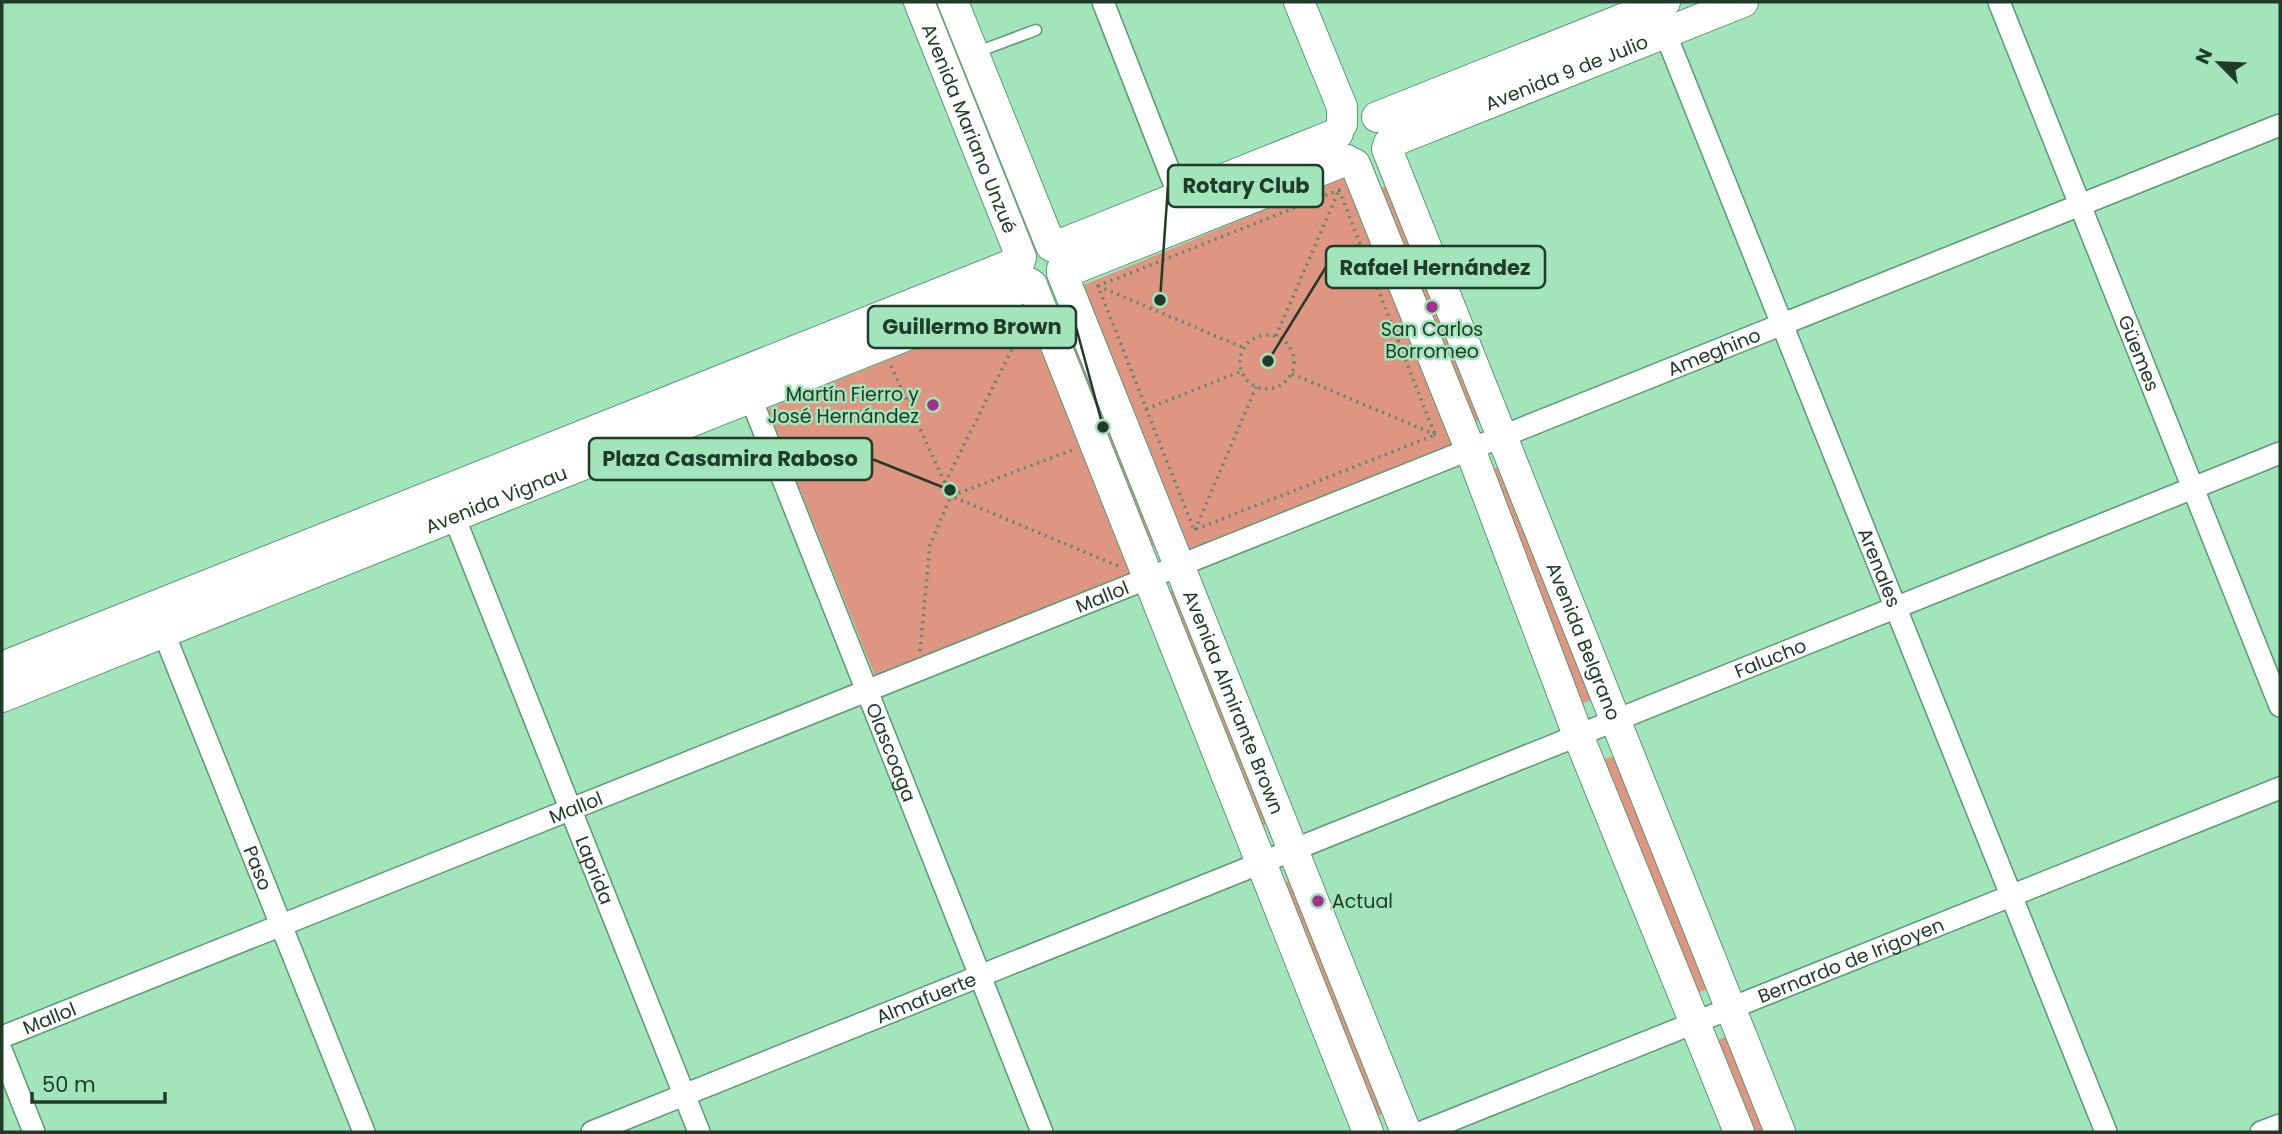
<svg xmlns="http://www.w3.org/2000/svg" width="2282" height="1134" viewBox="0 0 2282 1134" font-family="Poppins,sans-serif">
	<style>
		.green { fill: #de9581 }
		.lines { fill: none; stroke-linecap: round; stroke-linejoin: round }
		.lane-casing { stroke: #5a9a72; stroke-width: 13 }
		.street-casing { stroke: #5a9a72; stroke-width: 24 }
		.secondary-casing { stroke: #5a9a72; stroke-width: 32 }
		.path { stroke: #5c896c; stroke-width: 3.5; stroke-dasharray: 2 5; stroke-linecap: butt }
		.lane { stroke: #fff; stroke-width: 10 }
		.street { stroke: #fff; stroke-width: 21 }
		.secondary { stroke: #fff; stroke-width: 30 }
		.poi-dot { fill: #a1308e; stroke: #a3e5ba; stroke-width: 2.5 }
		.labels { text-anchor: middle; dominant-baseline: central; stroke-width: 5; stroke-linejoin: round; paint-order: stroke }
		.street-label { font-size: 19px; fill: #203b2a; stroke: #a3e5ba }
		.poi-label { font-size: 19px; fill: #203b2a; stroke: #a3e5ba }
		.leader { fill: none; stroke: #203b2a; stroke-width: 2.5 }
		.callout-dot { fill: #203b2a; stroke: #a3e5ba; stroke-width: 2.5 }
		.callout { fill: #a3e5ba; stroke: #203b2a; stroke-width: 2.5 }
		.callout-label { font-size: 21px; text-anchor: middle; font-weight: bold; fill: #203b2a }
	</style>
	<rect width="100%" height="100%" fill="#a3e5ba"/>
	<g class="green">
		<polygon points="1350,175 1464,442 1184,556 1079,287"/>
		<polygon points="1391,184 1486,417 1470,424 1375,191"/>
		<polygon points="1026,304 1133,572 875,676 768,409"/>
		<polygon points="1067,310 1162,543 1146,549 1051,316"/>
		<polygon points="1502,465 1597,698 1581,704 1486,472"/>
		<polygon points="1180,588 1275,820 1259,827 1164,594"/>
		<polygon points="1619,754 1714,986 1698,993 1603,760"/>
		<polygon points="1292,879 1387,1112 1371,1118 1276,886"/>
		<polygon points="1730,1035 1766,1132 1751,1132 1715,1041"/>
	</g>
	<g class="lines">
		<defs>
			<polyline id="lane" points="977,52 1036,30"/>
			<g id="street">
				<polyline points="1103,2 1179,196"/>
				<path id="s1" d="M1999,2L2280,706"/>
				<path id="s2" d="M1660,20L2106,1132"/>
				<path id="s3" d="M746,386L1042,1132"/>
				<path id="s4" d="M449,504L699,1132"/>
				<path id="s5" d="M159,621L364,1132"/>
				<path id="s6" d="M2,1037L2280,125"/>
				<polyline points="2,1052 34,1132"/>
				<path id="s7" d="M592,1132L2280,453"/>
				<path id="s8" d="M1422,1132L2280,788"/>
				<polyline points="2261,1132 2280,1125"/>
			</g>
			<g id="secondary">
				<path id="s9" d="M919,2L1021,257"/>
				<polyline points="953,2 1051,246"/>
				<polyline points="1299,2 1342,107 1342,124"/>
				<polyline points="1377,117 1665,2"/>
				<path id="s10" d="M1389,143L1743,2"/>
				<path id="s11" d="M1387,149L1780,1132"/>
				<polyline points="1355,164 1470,449 1578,735 1739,1132"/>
				<polyline points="1054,247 1338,133"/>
				<polyline points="1062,269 1074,269 1347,160"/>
				<path id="s12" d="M1062,273L1406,1132"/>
				<polyline points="1032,285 1368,1132"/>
				<polyline points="2,667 1020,261"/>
				<path id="s13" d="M2,697L1010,294L1029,283"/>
			</g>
		</defs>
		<use href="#lane" class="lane-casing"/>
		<use href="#street" class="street-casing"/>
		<use href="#secondary" class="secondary-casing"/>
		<g class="path">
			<polygon points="1339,190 1435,435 1194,530 1098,286"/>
			<polyline points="1098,286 1244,348"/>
			<circle cx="1267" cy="362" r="27"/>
			<polyline points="1276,336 1339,190"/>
			<polyline points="891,366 951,496 1118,566"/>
			<polyline points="1292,374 1436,435"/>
			<polyline points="1146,409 1242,371"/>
			<polyline points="945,483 1024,325"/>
			<polyline points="1195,530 1256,387"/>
			<polyline points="920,651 930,545 951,496 1072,450"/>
		</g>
		<use href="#lane" class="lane"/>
		<use href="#street" class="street"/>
		<use href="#secondary" class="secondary"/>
	</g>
	<g class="poi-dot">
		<circle cx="1432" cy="307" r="7"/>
		<circle cx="933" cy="405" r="7"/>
		<circle cx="1318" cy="901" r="7"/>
	</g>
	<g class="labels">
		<g class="street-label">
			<text stroke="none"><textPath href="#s10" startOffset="191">Avenida 9 de Julio</textPath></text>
			<text stroke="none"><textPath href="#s9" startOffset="136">Avenida Mariano Unzué</textPath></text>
			<text stroke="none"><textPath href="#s6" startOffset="1844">Ameghino</textPath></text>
			<text stroke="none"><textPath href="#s1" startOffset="378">Güemes</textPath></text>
			<text stroke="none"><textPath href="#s13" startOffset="532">Avenida Vignau</textPath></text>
			<text stroke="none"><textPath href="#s2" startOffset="590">Arenales</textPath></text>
			<text stroke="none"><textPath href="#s6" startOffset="1185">Mallol</textPath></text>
			<text stroke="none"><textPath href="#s11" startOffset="530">Avenida Belgrano</textPath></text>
			<text stroke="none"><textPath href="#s7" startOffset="1270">Falucho</textPath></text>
			<text stroke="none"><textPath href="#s12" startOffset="462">Avenida Almirante Brown</textPath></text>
			<text stroke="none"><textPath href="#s3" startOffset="394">Olascoaga</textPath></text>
			<text stroke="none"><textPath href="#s6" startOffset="618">Mallol</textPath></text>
			<text stroke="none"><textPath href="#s5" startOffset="266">Paso</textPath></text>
			<text stroke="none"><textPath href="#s4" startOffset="394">Laprida</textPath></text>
			<text stroke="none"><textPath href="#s8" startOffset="462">Bernardo de Irigoyen</textPath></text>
			<text stroke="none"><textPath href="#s7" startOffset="360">Almafuerte</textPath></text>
			<text stroke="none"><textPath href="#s6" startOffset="51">Mallol</textPath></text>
		</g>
		<g class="poi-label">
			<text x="1432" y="329">San Carlos<tspan x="1432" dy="22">Borromeo</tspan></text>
			<text x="919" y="394" text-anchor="end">Martín Fierro y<tspan x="919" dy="22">José Hernández</tspan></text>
			<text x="1332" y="901" text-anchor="start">Actual</text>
		</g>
	</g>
	<path class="leader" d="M1160 300L1168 186M1268 361L1326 267M1103 427L1076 327M950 490L872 459"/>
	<g class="callout-dot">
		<circle cx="1160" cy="300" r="7"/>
		<circle cx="1268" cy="361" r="7"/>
		<circle cx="1103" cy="427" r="7"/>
		<circle cx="950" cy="490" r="7"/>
	</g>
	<g class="callout">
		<rect x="1168" y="165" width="155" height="42" rx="7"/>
		<rect x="1326" y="246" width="219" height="42" rx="7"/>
		<rect x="868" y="306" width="208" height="42" rx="7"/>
		<rect x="589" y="438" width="283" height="42" rx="7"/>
	</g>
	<g class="callout-label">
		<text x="1246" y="193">Rotary Club</text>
		<text x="1435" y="275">Rafael Hernández</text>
		<text x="972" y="334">Guillermo Brown</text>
		<text x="730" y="466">Plaza Casamira Raboso</text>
	</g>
	<rect width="2282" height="1134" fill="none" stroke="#203b2a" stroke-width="7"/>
	<g transform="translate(2219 63) rotate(294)" stroke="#a3e5ba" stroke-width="5" paint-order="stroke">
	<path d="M0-5L12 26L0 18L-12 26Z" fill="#203b2a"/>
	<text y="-10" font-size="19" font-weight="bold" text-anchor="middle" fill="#203b2a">N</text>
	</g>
	<path d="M32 1092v10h133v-10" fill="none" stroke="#203b2a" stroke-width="3.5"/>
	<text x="42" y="1092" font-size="21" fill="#203b2a" stroke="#a3e5ba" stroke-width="5" paint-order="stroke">50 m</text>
</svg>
